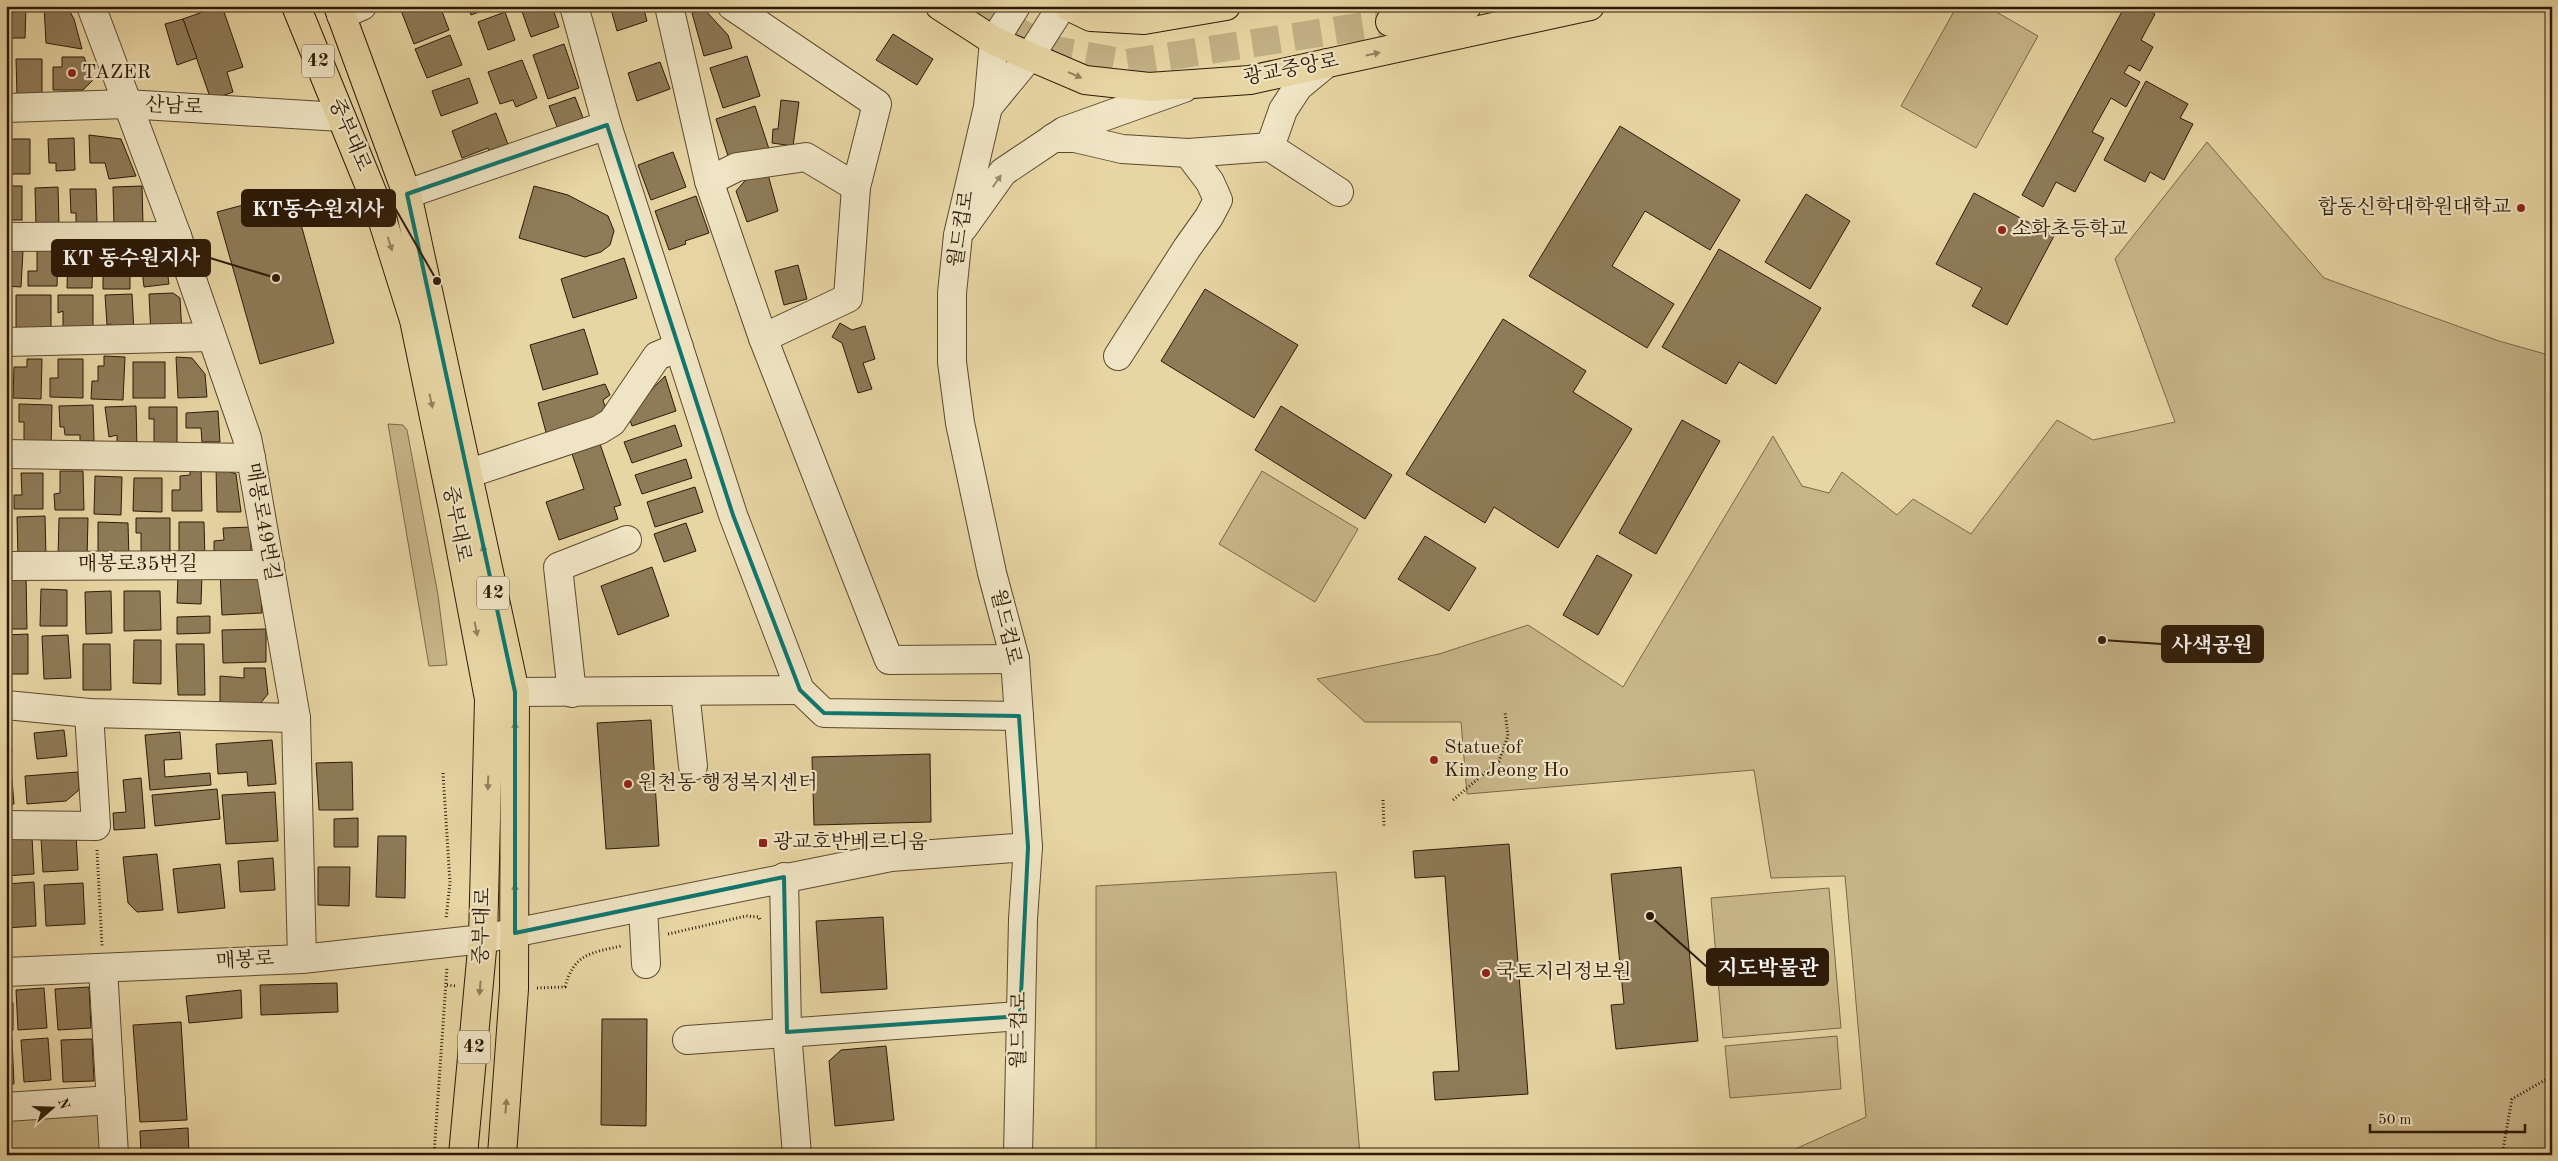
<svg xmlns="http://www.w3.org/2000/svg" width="2558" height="1161" viewBox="0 0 2558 1161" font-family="'Old Standard TT','Noto Serif KR',serif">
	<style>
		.green { fill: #c7b588; stroke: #7a6848 }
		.building { fill: #8e7b58; stroke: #2d1a07 }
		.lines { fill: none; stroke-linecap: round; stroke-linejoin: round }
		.major-tunnel { stroke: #c2b084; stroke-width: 28; stroke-dasharray: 28 14; stroke-linecap: butt }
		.minor-casing { stroke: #5c492e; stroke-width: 30 }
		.major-casing { stroke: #2d1a07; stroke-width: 30 }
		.path { stroke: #2d1a07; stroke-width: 3; stroke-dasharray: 1 2.5; stroke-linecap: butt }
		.minor { stroke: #efe4c3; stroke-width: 28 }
		.major { stroke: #e7d5a3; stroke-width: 28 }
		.oneway { fill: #93815d }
		.oneway2 { fill: #98896e }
		.marked { fill: none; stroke: #0f766e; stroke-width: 4; stroke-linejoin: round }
		.poi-dot { fill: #8f2418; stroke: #efe4c3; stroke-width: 2 }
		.labels { text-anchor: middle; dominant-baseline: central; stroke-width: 4.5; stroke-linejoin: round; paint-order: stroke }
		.shield { fill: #efe4c3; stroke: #67573f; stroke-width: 1 }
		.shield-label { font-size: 19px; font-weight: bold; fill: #2d1a07 }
		.street-label { font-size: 20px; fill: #2d1a07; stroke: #efe4c3 }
		.poi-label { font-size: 20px; fill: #2d1a07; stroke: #efe4c3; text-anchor: start }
		.leader { fill: none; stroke: #2d1a07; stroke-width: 2 }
		.callout-dot { fill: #2d1a07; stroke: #efe4c3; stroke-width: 2 }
		.callout { fill: #2d1a07; stroke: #2d1a07; stroke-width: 2 }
		.callout-label { font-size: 21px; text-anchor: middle; font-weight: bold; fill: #fff }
	</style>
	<rect width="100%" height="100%" fill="#e7d5a3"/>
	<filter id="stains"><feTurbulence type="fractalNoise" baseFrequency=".004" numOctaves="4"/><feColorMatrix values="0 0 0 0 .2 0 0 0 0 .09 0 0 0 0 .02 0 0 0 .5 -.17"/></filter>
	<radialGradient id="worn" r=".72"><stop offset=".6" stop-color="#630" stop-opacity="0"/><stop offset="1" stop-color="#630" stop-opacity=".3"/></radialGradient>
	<g class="green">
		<polygon points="1957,6 1986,6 2038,36 1976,148 1901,106"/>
		<polygon points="2207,142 2324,278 2499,341 2552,356 2552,1155 1782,1155 1866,1117 1845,876 1771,878 1754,770 1467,794 1461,722 1365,722 1317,679 1439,654 1528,625 1623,687 1773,436 1802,486 1829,493 1842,472 1897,515 1913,499 1971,534 2057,420 2093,440 2175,422 2115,259"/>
		<polygon points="388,424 403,425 407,430 438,595 447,665 429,666"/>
		<polygon points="1262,471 1358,529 1315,602 1219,544"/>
		<polygon points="1336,872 1360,1155 1096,1155 1096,886"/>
		<polygon points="1829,888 1841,1028 1723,1038 1711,898"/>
		<polygon points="1837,1036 1841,1089 1730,1098 1725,1046"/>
		<polygon points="101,1112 104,1155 6,1155 6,1118"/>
	</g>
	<g class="building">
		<polygon points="6,6 26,6 25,38 6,38"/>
		<polygon points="44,6 63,6 69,10 74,19 82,49 46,43"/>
		<polygon points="219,6 222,6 243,67 227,72 233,92 211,100 183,19"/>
		<polygon points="404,6 440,6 449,30 414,44 400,8"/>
		<polygon points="468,6 495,6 471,15"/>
		<polygon points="520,6 552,6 559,27 531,37"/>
		<polygon points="610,6 643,6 647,21 617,31"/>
		<polygon points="2125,6 2140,6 2155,14 2141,40 2153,47 2140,71 2129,65 2124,73 2140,82 2126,107 2111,98 2092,132 2104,138 2075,192 2056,182 2043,207 2022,195"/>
		<polygon points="705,10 728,35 732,48 704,56 692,13"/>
		<polygon points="505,12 515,40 488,50 478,22"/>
		<polygon points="183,19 197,58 177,65 165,24"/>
		<polygon points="893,34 933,59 917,85 876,60"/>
		<polygon points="450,35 462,65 427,78 415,49"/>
		<polygon points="564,44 579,88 548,99 533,55"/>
		<polygon points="747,56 760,96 723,108 710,68"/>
		<polygon points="62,57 84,57 93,80 83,90 53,90 53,67 62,67"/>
		<polygon points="16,59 42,59 42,95 17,96"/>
		<polygon points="522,60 537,98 516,107 513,100 500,104 488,72"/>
		<polygon points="660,62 670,89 637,101 628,73"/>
		<polygon points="469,78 478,103 441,116 432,91"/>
		<polygon points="2146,81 2188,104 2180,118 2193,124 2164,180 2150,172 2145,182 2104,160"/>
		<polygon points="575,97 587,128 561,137 549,106"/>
		<polygon points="781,100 799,102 793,146 772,143 773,129 778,129"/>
		<polygon points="755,106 769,149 730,162 716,119"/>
		<polygon points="496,113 509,147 491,155 488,148 462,158 452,131"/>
		<polygon points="1620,126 1740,200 1710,250 1645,211 1612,266 1674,304 1647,348 1529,276"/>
		<polygon points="89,135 121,139 136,176 109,179 105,163 90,163"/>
		<polygon points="74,138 75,170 56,171 56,163 49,163 48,139"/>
		<polygon points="7,139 30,139 30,174 6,174"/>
		<polygon points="673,152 686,187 651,200 638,165"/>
		<polygon points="767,171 778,211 747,222 736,191 750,175"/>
		<rect x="6" y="186" width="16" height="34"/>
		<polygon points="142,186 143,224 114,225 113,187"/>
		<polygon points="534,186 568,195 608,216 614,231 610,245 601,252 585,257 519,238"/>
		<polygon points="58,187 59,225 36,226 35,188"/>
		<polygon points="70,189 96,189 97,224 76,225 76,213 71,213"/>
		<polygon points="292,192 334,343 260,364 217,212"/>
		<polygon points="1974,193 2054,236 2007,325 1972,306 1982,288 1936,264"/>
		<polygon points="1806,194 1850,221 1810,289 1765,262"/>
		<polygon points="696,196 709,233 685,241 686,244 669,250 655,211"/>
		<polygon points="139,243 158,248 166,263 169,284 144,287"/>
		<polygon points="115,247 130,247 130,289 103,289 103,256 115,256"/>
		<polygon points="37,249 58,249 57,286 28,286 28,271 37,271"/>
		<polygon points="1719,249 1821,308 1776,384 1739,362 1726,384 1662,347"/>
		<polygon points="6,250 23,251 21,287 6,286"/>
		<polygon points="68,253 93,254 92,288 67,288"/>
		<polygon points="624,258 637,298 573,318 561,279"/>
		<polygon points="798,265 807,299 784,305 775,271"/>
		<polygon points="1205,289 1298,345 1254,418 1161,361"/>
		<polygon points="173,293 180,298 182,334 151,336 149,294"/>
		<polygon points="132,294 134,333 112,334 111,324 107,325 105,295"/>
		<polygon points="16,295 51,295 51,334 24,334 16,327"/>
		<polygon points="58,295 93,295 93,334 63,327 63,311 58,313"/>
		<polygon points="6,297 10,297 9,335 6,335"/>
		<polygon points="1503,319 1586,371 1573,392 1632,429 1558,548 1494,507 1485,523 1406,474"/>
		<polygon points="840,323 852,330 865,326 875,359 863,363 872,389 858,393 842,343 832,337"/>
		<polygon points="584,329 598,374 543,390 530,345"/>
		<polygon points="104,356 125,357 123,400 91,399 92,381 98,381 98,366 104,366"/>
		<polygon points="176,357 192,358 205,374 207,397 178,398"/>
		<polygon points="27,359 42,359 41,399 13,398 14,367 27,367"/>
		<polygon points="58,359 83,359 83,398 50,397 50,378 58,378"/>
		<rect x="133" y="362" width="32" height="36"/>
		<polygon points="665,376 676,411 632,426 628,414"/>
		<polygon points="605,384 610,395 603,400 606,410 549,443 538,403"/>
		<polygon points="19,404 52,405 51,449 24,449 24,422 19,422"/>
		<polygon points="93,405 94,441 80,441 80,435 65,435 64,427 60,427 59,406"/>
		<polygon points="6,406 10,406 9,446 6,446"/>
		<polygon points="136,406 137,447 117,447 117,435 109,437 105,407"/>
		<polygon points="1281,406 1392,475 1365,519 1255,450"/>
		<polygon points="149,407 177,407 177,448 154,448 154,419 149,419"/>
		<polygon points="218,411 220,442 202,442 201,428 186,428 186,413"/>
		<polygon points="1682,420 1720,441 1656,554 1619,533"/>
		<polygon points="675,425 682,446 632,463 624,442"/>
		<polygon points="600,444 621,505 614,507 618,519 559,540 546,502 584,489 572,454"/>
		<polygon points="686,459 692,478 642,494 635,475"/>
		<polygon points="190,466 201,466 202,511 172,511 172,490 180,490 180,476 190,475"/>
		<polygon points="216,467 236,474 241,512 217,512"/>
		<polygon points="60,471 83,471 84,510 55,510 54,494 60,493"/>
		<polygon points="21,473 43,473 43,509 14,509 14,495 22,495"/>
		<polygon points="95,476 122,477 121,515 94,514"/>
		<polygon points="134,478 162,478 162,512 133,511"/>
		<polygon points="695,487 703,512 655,527 647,502"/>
		<polygon points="45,516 46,557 18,557 17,517"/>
		<polygon points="59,518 88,518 87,559 58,558"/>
		<polygon points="136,518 170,518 170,560 141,560 141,533 136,533"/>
		<polygon points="98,522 128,523 129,559 98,559"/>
		<polygon points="179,522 204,522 205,560 179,560"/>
		<polygon points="686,523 696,551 664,562 654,534"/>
		<polygon points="251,527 251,552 214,560 214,541 224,540 223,528"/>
		<polygon points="1425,536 1476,568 1449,611 1398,579"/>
		<polygon points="1597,555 1632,575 1598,635 1563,615"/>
		<polygon points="652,567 669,616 618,635 601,586"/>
		<polygon points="259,569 262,613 222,615 220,571"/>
		<polygon points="178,574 202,575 201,604 177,603"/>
		<polygon points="6,575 26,575 27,629 6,629"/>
		<polygon points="41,589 67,590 67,626 40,626"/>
		<polygon points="111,591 112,633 86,634 85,592"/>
		<polygon points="124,591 160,591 161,630 124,631"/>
		<polygon points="210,616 210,633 177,634 177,617"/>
		<polygon points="266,629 266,662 223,663 222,630"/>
		<polygon points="28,634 28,674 6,674 6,635"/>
		<polygon points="68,635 71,678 44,679 42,636"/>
		<polygon points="134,640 161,640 161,684 133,683"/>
		<polygon points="83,644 110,644 111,690 83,690"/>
		<polygon points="176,644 204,644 205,695 178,695"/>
		<polygon points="244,668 265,668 268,694 259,705 220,703 220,676 244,678"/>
		<polygon points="651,720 659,846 606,849 597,723"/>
		<polygon points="6,727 10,727 12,753 6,753"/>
		<polygon points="64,730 67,756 37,759 34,733"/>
		<polygon points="180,732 182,759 164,760 165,777 210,773 211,785 150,790 145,735"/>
		<polygon points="272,740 276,784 248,786 247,772 218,774 216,744"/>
		<polygon points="930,754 931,822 814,825 812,757"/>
		<polygon points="352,762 353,810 319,810 316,763"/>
		<polygon points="6,768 11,768 14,804 6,805"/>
		<polygon points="78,772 79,790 66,801 27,804 25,776"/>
		<polygon points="141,778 145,828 114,830 113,813 126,812 123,780"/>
		<polygon points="217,789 220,819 155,826 152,795"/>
		<polygon points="275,792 278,841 226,844 222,795"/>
		<polygon points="358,818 358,847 334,847 334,819"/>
		<polygon points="76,835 78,870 43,872 41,838"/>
		<polygon points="378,836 406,836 405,898 376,897"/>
		<polygon points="32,837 34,874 6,876 6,839"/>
		<polygon points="1509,844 1528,1094 1435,1100 1433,1072 1459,1071 1445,876 1415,878 1413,851"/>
		<polygon points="157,854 163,910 137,912 128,903 123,857"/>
		<polygon points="273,858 275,890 240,892 238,861"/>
		<polygon points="220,864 225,908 178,913 173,869"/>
		<polygon points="318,867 350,867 349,906 318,905"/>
		<polygon points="1681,867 1698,1041 1616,1049 1611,1005 1624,1004 1611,874"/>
		<polygon points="34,882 36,926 6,928 6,884"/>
		<polygon points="83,883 85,924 46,926 44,885"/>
		<polygon points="883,917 887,989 821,993 816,921"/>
		<polygon points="337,983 338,1012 261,1015 260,985"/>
		<polygon points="89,987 91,1028 58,1030 55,989"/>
		<polygon points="44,988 47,1028 18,1030 16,990"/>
		<polygon points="241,990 242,1018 189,1023 186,996"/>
		<rect x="6" y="1003" width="7" height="27"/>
		<polygon points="602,1019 647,1019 646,1126 601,1125"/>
		<polygon points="181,1022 187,1120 140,1122 133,1025"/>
		<polygon points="6,1038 12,1038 14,1084 6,1084"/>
		<polygon points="48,1038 51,1080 24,1082 21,1040"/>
		<polygon points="92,1039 94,1081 63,1082 61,1040"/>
		<polygon points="886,1046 894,1120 835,1126 829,1061 841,1050"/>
		<polygon points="188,1128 189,1155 141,1155 140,1131"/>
	</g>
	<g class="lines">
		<polyline class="major-tunnel" points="972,6 1049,49 1126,63 1390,22"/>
		<defs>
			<g id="minor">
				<polyline points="91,6 177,236 247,438 251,458 296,718 302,959"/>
				<polyline points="669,6 709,181 763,338 889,660 1015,659"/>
				<polyline points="732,6 877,104 856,187 848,298 763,338"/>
				<polyline points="1016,6 994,41 988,107 958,235 952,293 952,362 960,423 992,573 1015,659 1028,847 1023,919 1018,1155"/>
				<polyline points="341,15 362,6"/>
				<polyline points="988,107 1030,56 1062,6"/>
				<polyline points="6,108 126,104 341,117"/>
				<polyline points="1053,138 1075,138 1122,149 1188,153 1270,147 1339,192"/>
				<polyline points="1270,147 1283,110 1298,87 1327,63"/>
				<polyline points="709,181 737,167 806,157 856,187"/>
				<polyline points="407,194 607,125"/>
				<polyline points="963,228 1003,172 1064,131 1184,88"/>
				<polyline points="6,237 177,236"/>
				<polyline points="6,342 211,337"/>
				<polyline points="1118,356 1187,248 1209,217 1218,200 1210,182 1188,153"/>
				<polyline points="6,454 251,458"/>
				<polyline points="467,474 599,430 612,422 657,356 679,347"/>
				<polyline points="6,566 270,565"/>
				<polyline points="800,690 824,713 1019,716"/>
				<polyline points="685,691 693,766"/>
				<polyline points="515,692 800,690 733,515 607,125 574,6"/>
				<polyline points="572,693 558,567 627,540"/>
				<polyline points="6,705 89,713 296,718"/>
				<polyline points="6,825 96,826 89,713"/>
				<polyline points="784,877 787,1032 797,1155"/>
				<polyline points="643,907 646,964"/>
				<polyline points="103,968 114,1155"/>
				<polyline points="6,972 302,959 483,939 891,857 1028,847"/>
				<polyline points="687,1040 1020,1016"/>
				<polyline points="6,1107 111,1100"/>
			</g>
			<g id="major">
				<polyline points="296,6 379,209 414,320 453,509 489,699 483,939 463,1155"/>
				<polyline points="338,6 407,194 515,692 514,989 502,1155"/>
				<polyline points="940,6 994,41 1085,80 1149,87 1250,80 1590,6"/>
				<polyline points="1068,6 1091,17 1144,20 1226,6"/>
				<polyline points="1390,22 1467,6"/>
			</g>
		</defs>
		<use href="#minor" class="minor-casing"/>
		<use href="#major" class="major-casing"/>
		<g class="path">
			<polyline points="443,773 450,883 446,919"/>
			<polyline points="1383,800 1384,827"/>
			<polyline points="1453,800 1499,761 1508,736 1505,712"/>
			<polyline points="97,850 102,946"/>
			<polyline points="668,934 746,916 759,917 760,920"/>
			<polyline points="447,985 456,986"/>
			<path d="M537,988L565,987C574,954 590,953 621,946"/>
			<polyline points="434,1155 447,967"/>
			<polyline points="2502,1155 2512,1099 2552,1076"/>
		</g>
		<use href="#minor" class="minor"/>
		<use href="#major" class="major"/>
	</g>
	<defs><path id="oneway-solid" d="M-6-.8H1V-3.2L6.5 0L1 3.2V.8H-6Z" transform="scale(1.25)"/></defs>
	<g class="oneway">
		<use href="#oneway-solid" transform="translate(1373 54) rotate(-12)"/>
		<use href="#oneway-solid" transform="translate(1075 75) rotate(23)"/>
		<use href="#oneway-solid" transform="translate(390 244) rotate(73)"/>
		<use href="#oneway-solid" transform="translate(431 401) rotate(78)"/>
		<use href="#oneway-solid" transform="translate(484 552) rotate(-102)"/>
		<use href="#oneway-solid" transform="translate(476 629) rotate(79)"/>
		<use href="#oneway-solid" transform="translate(515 729) rotate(-90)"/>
		<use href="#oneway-solid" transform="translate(488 783) rotate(92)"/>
		<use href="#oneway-solid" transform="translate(515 891) rotate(-90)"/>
		<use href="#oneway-solid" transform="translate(480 988) rotate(95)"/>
		<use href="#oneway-solid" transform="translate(506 1106) rotate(-85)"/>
	</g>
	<use class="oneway2" href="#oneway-solid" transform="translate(997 181) rotate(-55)"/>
	<path class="marked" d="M607,125L733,515L800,690L824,713L1019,716L1028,847L1020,1016L787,1032L784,877L515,933V692L407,194Z"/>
	<g class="poi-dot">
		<circle cx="72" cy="73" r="5"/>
		<circle cx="2521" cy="208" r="5"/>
		<circle cx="2002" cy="230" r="5"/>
		<circle cx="1434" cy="760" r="5"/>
		<circle cx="628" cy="784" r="5"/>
		<rect x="758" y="838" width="10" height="10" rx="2.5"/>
		<circle cx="1486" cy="973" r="5"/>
	</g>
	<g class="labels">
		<g class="shield">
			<rect x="302" y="44.5" width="32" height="33" rx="4"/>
			<rect x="477" y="576.5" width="32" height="33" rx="4"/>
			<rect x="458" y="1030.5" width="32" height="33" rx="4"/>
		</g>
		<g class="shield-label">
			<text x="318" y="61">42</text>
			<text x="493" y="593">42</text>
			<text x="474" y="1047">42</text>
		</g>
		<g class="street-label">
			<text transform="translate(1291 70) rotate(-11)">광교중앙로</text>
			<text transform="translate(174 107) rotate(3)">산남로</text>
			<text transform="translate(349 135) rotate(67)">중부대로</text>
			<text transform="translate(962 229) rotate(-81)">월드컵로</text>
			<text transform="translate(262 522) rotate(80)">매봉로49번길</text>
			<text transform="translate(456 524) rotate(79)">중부대로</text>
			<text x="138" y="565">매봉로35번길</text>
			<text transform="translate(1005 627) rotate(77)">월드컵로</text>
			<text transform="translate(483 926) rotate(-88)">중부대로</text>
			<text transform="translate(245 961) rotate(-3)">매봉로</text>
			<text transform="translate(1020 1030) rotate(-89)">월드컵로</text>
		</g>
		<g class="poi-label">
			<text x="82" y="73">TAZER</text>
			<text x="2511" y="208" text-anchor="end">합동신학대학원대학교</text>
			<text x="2012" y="230">소화초등학교</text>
			<text x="1444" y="748">Statue of<tspan x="1444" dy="23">Kim Jeong Ho</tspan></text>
			<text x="638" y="784">원천동 행정복지센터</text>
			<text x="773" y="843">광교호반베르디움</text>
			<text x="1496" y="973">국토지리정보원</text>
		</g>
	</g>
	<path class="leader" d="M437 281L395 208M276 278L210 258M2102 640L2162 644M1650 916L1707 967"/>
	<g class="callout-dot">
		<circle cx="437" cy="281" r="5"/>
		<circle cx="276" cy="278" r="5"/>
		<circle cx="2102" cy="640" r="5"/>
		<circle cx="1650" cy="916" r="5"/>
	</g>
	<g class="callout">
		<rect x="242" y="190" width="153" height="36" rx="5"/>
		<rect x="52" y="240" width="158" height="36" rx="5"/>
		<rect x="2162" y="626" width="101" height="36" rx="5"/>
		<rect x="1707" y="949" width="121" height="36" rx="5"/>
	</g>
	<g class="callout-label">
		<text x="318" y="216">KT동수원지사</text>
		<text x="131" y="265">KT 동수원지사</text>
		<text x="2212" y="652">사색공원</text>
		<text x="1768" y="975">지도박물관</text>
	</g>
	<rect width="2558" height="1161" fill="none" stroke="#e7d5a3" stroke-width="25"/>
	<rect x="8" y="8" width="2543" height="1146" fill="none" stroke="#2d1a07" stroke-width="2.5"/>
	<rect x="12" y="12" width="2533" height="1136" fill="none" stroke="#2d1a07"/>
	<g transform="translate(52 1108) rotate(70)" stroke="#efe4c3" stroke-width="4" paint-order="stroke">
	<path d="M0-4L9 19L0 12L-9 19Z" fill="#2d1a07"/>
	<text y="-8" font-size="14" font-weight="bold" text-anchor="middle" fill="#2d1a07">N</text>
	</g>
	<path d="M2370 1124v8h155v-8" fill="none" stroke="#2d1a07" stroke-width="2.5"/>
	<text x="2378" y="1124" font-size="15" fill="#2d1a07" stroke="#efe4c3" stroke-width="4" paint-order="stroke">50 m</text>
	<rect width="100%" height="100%" filter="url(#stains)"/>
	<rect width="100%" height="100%" fill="url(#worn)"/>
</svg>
